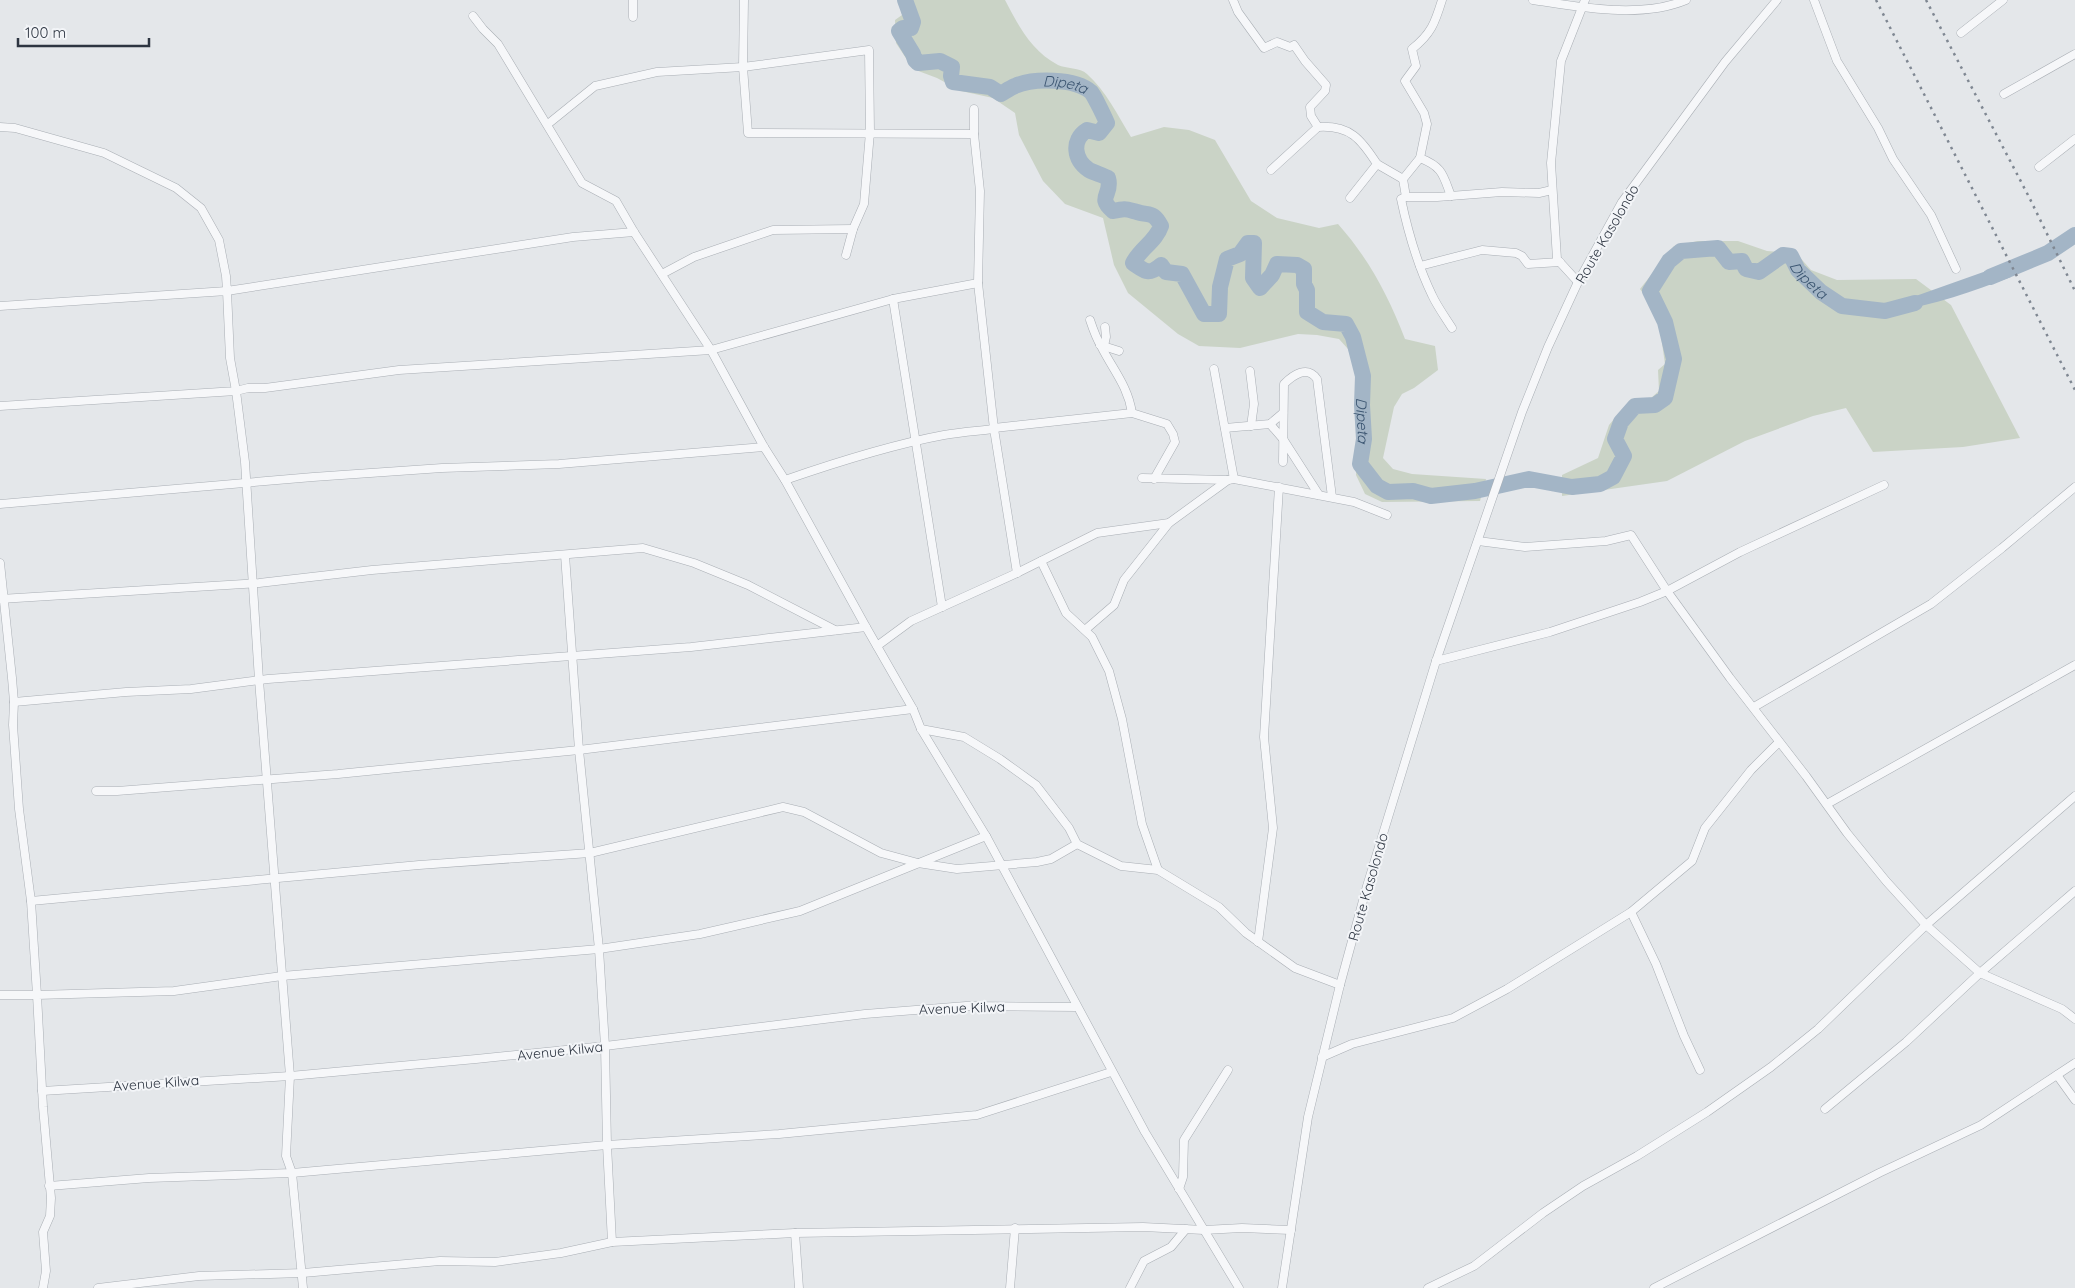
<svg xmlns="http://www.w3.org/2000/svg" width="2075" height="1288" viewBox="0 0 2075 1288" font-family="Quicksand,sans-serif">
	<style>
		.green { fill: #cad3c6 }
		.water { fill: #a3b5c6 }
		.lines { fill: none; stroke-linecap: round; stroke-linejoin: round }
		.river { stroke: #a3b5c6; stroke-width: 16 }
		.street-casing { stroke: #a9aeb4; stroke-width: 9 }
		.street { stroke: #f6f7f9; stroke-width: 8 }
		.rail { stroke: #7f8792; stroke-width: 2.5; stroke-dasharray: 2.5 5; stroke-linecap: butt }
		.labels { text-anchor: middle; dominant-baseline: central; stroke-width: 4; stroke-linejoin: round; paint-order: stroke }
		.street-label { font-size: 14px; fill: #2d3541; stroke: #f3f5f8 }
		.water-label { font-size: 15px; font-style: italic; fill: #3b5571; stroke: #f3f5f8 }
	</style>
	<rect width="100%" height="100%" fill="#e4e7ea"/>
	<g class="green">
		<path d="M899,0H1005C1018,25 1031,51 1058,65C1066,69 1080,67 1087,74C1106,91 1118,116 1131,137L1164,127L1189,130L1215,140L1251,201L1277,218L1319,228L1338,224C1369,259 1388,295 1405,339L1435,346L1438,370L1414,388L1402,394L1394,407L1383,458L1393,469L1412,474L1486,479L1480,501L1382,502L1365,494L1356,475L1358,377L1348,349L1339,339L1317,335L1298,334L1240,348L1199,346L1178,334L1128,293L1114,265L1103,218L1065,204L1043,181L1019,135L1015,113L993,98L961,91L937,78L913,69L896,43L895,20L902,15Z"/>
		<polygon points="1698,241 1738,241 1767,251 1796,253 1811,270 1837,280 1916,279 1951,305 2020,438 1963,447 1873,452 1846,408 1813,416 1745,441 1667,481 1562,496 1562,475 1598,458 1609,425 1631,399 1651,398 1659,391 1658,370 1665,364 1658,315 1640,289 1674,246"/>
	</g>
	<path class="water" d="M2006,264L2009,269L2011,277C1973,291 1934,306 1894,310L1913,297Z"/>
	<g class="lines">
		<g class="river">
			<path id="s1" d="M905,0L913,22L911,28H903L899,31L913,54L915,60L918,63L940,61L952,67L951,76L953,82L990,87L1001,94C1006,91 1010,88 1015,86C1033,78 1075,78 1091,92C1094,95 1105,118 1107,123L1099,133L1087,130C1071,140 1074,160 1089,170C1095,173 1102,175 1108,178C1113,195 1096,197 1113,211C1126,208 1126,209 1137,212C1150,216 1153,211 1161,226C1156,241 1140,249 1133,263C1145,271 1148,276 1161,265L1166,272L1182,274L1204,314H1219L1220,287L1227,259L1240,254L1248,243H1254L1253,278L1260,288L1272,275L1277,264L1297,265L1304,269V284L1307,290V312L1323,322L1346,324L1353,337L1363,376L1362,405L1364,439L1360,464L1377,486L1388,492L1413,491L1431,496L1475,491L1529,479L1572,487L1600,484L1613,477L1624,456L1615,439L1621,422L1635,406L1655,405L1665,398L1674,359L1665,322L1650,291L1669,261L1681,251L1718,248L1729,262L1742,261L1746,269L1759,272L1783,255L1791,256L1798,270L1821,292L1842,306L1885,311L1915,303"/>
			<polyline points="1990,277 2048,253 2075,235"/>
		</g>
		<defs>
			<g id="street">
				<polyline points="744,0 743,67 748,133 974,134"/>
				<polyline points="1233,0 1238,12 1264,48 1277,42 1290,47 1294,45 1305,61 1326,85 1325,91 1310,107 1311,116 1318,127 1271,170"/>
				<path d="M1442,0C1435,23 1431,34 1412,49L1416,66L1405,81L1424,113L1427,124L1420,158C1443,167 1443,175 1451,196"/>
				<path d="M1533,0C1581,7 1640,19 1686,0"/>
				<polyline points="1814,0 1837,61 1878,128 1893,159 1931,215 1956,269"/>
				<polyline points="473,16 483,29 498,44 582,183 616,201 634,232 711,350 764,447 785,480 866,627 913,709 921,729 986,836 1145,1132 1239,1288"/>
				<polyline points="633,17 633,0"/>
				<polyline points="1961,33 2003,0"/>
				<polyline points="2004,94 2075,54"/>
				<polyline points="974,109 974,134 980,191 978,283 994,429 1017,573"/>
				<polyline points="548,124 595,86 657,72 743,67 869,50 870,132 864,204 853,229 846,255"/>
				<polyline points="0,127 15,128 104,153 176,188 201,208 219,240 226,276 227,291 573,237 634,232"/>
				<path d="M1318,127C1350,125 1361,139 1377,164L1350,198"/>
				<polyline points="1377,164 1403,179"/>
				<polyline points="2039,167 2075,139"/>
				<polyline points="1406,197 1403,179 1420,158"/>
				<polyline points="1420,266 1482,250 1516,253 1522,256 1528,264 1560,262"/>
				<polyline points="662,274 694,257 773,230 853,229"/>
				<polyline points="1578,282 1557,259 1551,163 1561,61 1585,0"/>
				<polyline points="893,299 942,607"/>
				<polyline points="0,306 227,291 230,358 236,391 0,406"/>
				<path d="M1090,320C1093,329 1096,338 1101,346C1113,370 1128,386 1132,413"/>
				<path d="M1452,328C1445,317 1437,306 1432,295C1417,264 1408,232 1401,199L1406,197H1437L1502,192L1539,193L1552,190"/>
				<polyline points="1100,345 1119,351"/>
				<polyline points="1104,346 1106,337 1105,327"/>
				<polyline points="1214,369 1234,479"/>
				<polyline points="1250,371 1254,404 1251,426"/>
				<polyline points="1270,424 1283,439 1319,495"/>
				<polyline points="994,428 1132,413 1167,424 1173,434 1175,442 1154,479"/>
				<polyline points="1225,428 1270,424 1283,413"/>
				<path d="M1283,462L1284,384C1293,375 1307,365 1317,379L1332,497"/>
				<polyline points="1142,478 1228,480"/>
				<path d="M785,480C837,462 890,445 944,435C961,432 977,431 994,429"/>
				<polyline points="0,504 313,477 442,468 559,464 764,447"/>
				<polyline points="1478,541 1525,547 1606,541 1631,535 1667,591 1730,678 1806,776 1847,833 1886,881 1926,925 1980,973 2062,1009 2075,1019"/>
				<polyline points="565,555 579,750 599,949 605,1046 607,1145 612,1242"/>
				<polyline points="1041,561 1066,613 1092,637 1109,671 1122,719 1142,824 1158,870"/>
				<polyline points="0,563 12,678 14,702 13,725 19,809 31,901 37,995 0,995"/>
				<polyline points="0,599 259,583 372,570 643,548 694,563 748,585 835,630"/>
				<polyline points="1085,630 1114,605 1124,580 1169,523"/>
				<polyline points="877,646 911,621 1017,573 1097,533 1169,523 1228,480 1234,479 1354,502 1387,515"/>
				<polyline points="1436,661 1550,632 1640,602 1667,591 1740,552 1884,485"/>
				<polyline points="14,702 126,692 191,689 268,679 691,647 866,627"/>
				<polyline points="1754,707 1931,604 2002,548 2075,487"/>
				<polyline points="921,729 964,737 1000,759 1036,785 1069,828 1077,844 1121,866 1158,870 1219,907 1246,933 1295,968 1340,985"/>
				<polyline points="96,791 117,791 338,774 579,750 913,709"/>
				<polyline points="1827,804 2075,665"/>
				<polyline points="31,901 419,865 590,853 783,807 804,812 881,853 918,863 957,869 1037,862 1051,859 1077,844"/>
				<polyline points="1631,912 1656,964 1684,1036 1700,1070"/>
				<polyline points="1258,942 1273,828 1264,737 1279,487"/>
				<polyline points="1322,1057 1352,1044 1453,1018 1507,989 1631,912 1692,861 1705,828 1751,770 1779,742"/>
				<polyline points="2057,1075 2075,1100"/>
				<polyline points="42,1091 290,1076 476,1059 605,1046 865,1014 966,1006 1077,1007"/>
				<polyline points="1825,1109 1906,1042 1980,973 2075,891"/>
				<polyline points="49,1186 149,1178 292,1173 607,1145 779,1134 977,1115 1111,1072"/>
				<polyline points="1179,1189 1183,1177 1184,1140 1228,1070"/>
				<polyline points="795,1233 799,1288"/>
				<polyline points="43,1288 46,1271 43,1232 50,1216 51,1198 43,1107 37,995 174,991 282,976 599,949 700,934 800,911 986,836"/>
				<polyline points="98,1288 199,1276 303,1273 440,1261 495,1262 561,1253 612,1242 795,1233 1143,1227 1204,1230 1242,1228 1291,1230"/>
				<polyline points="303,1288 292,1173 286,1156 290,1076 259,680 245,462 236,391 248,388 265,388 399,370 711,350 893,299 978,283"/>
				<polyline points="1010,1288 1015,1228"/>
				<polyline points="1130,1288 1144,1261 1171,1247 1186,1229"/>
				<polyline points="1282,1288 1308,1117 1340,985 1367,886 1436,661 1522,412 1548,347 1578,282 1622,202 1725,62 1777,0"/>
				<polyline points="1428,1288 1474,1266 1543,1213 1583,1186 1637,1156 1707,1112 1771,1067 1818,1029 1926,925 2075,796"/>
				<polyline points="1654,1288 1879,1173 1981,1125 2075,1063"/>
			</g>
		</defs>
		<use href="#street" class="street-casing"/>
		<use href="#street" class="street"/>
		<g class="rail">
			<polyline points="1876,0 2075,390"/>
			<polyline points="1926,0 2029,197 2075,291"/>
		</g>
	</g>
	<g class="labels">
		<g class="street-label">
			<text transform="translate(1607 234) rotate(-60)">Route Kasolondo</text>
			<text transform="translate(1368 887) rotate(-74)">Route Kasolondo</text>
			<text transform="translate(962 1008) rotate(-2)">Avenue Kilwa</text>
			<text transform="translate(560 1051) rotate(-6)">Avenue Kilwa</text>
			<text transform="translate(156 1083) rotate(-4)">Avenue Kilwa</text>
		</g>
		<g class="water-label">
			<text stroke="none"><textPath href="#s1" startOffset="249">Dipeta</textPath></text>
			<text stroke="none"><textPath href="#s1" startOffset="1790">Dipeta</textPath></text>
			<text stroke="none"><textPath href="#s1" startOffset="1040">Dipeta</textPath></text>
		</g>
	</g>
	<path d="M18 38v8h131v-8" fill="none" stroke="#2d3541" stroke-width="2.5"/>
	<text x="25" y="38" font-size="15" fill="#2d3541" stroke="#f3f5f8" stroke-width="4" paint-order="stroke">100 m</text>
</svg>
